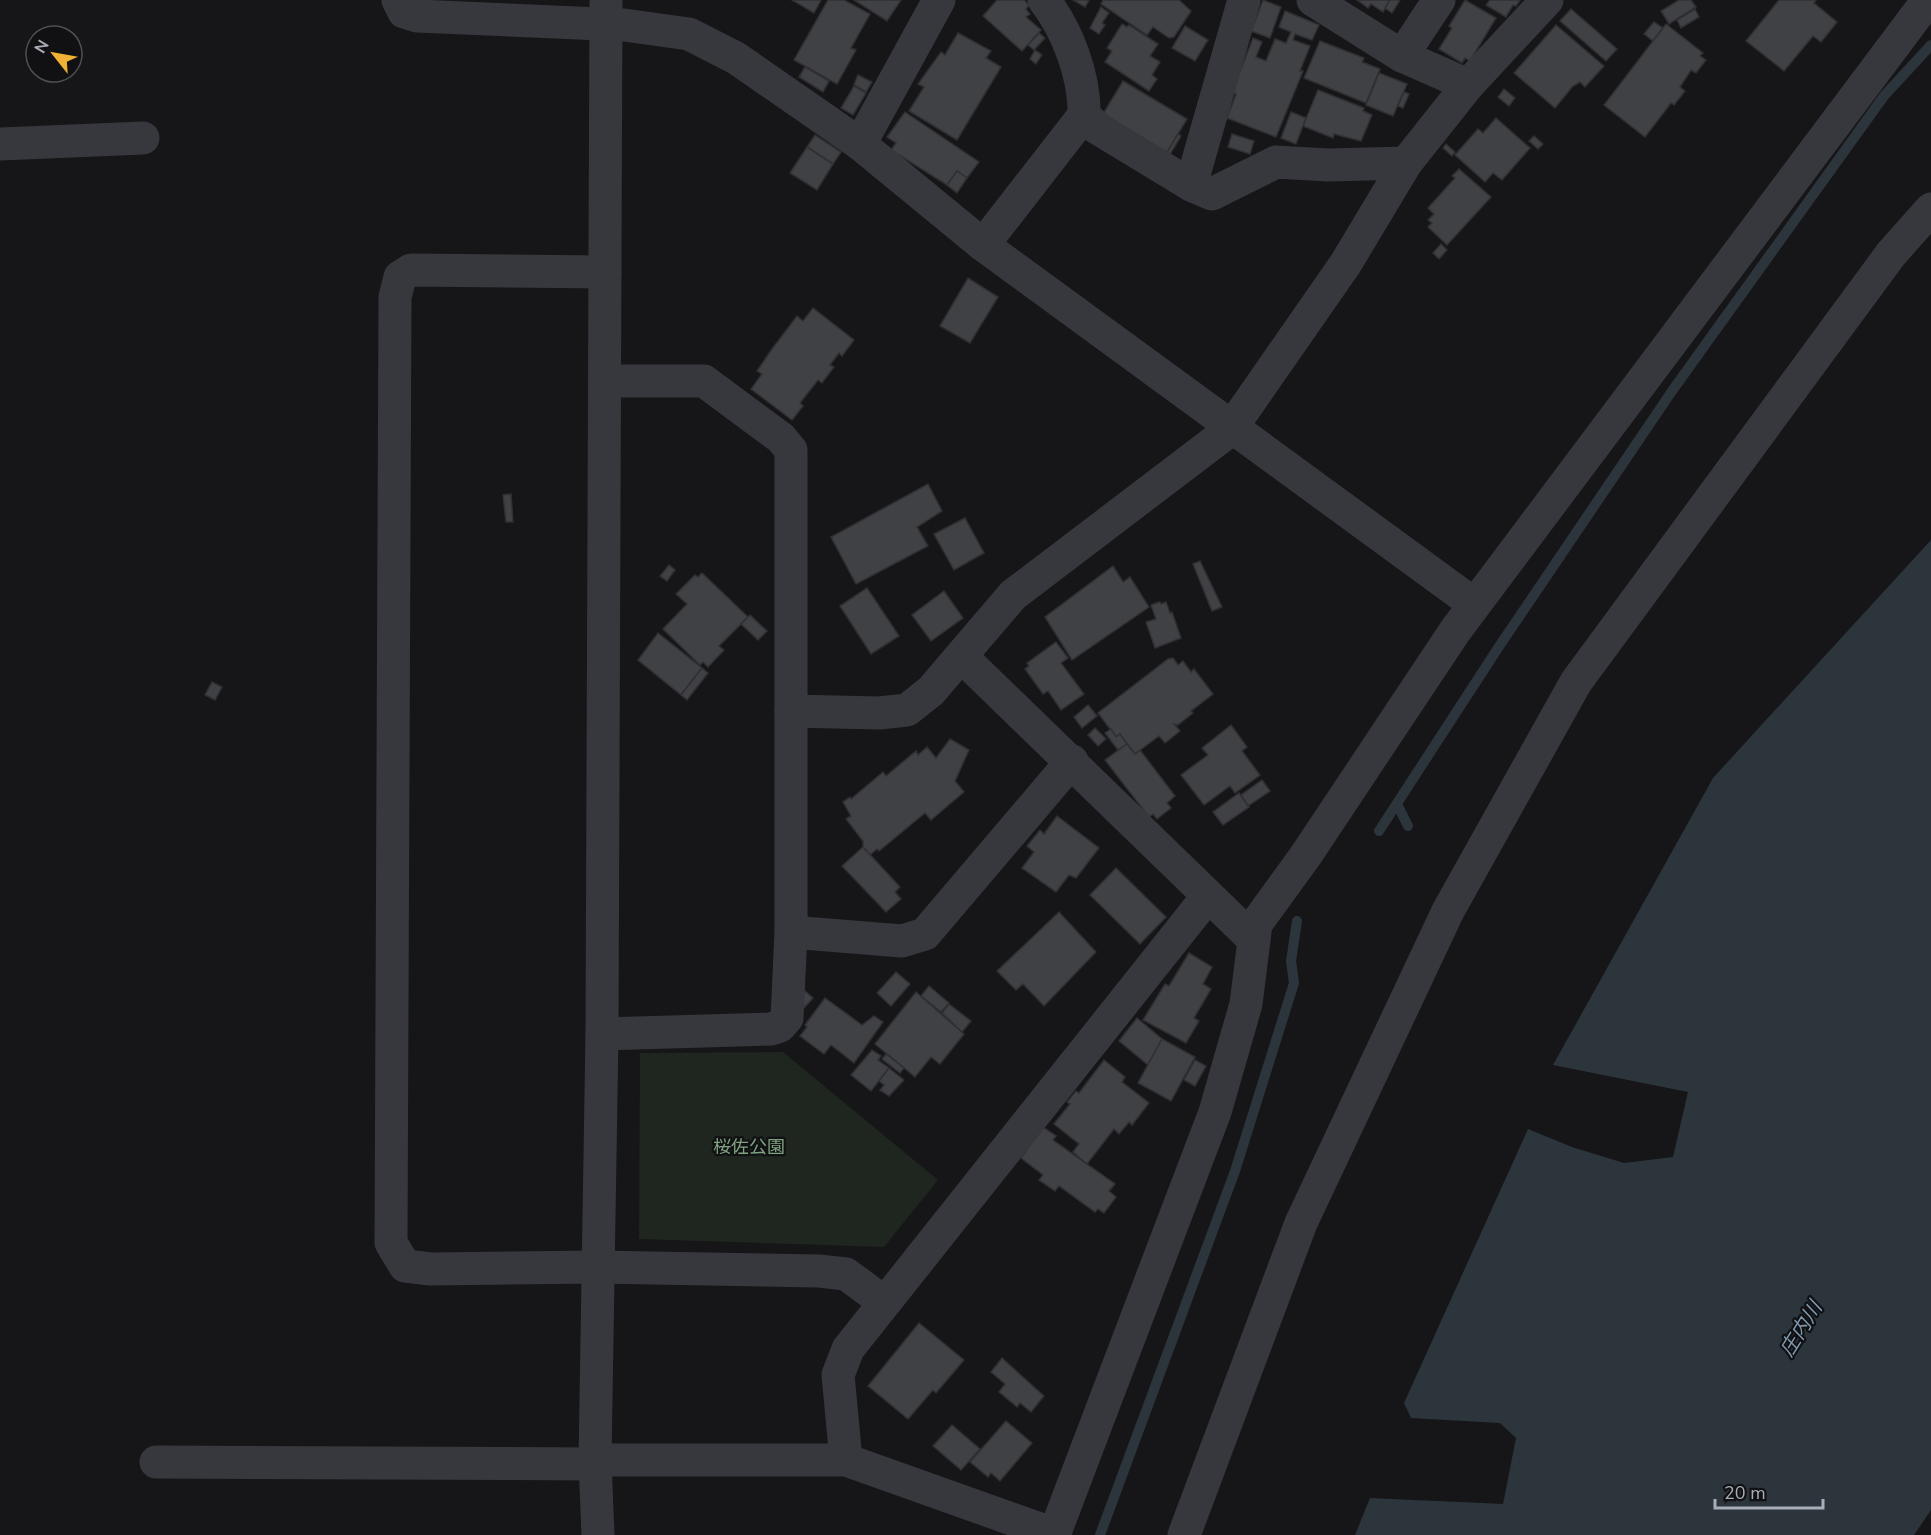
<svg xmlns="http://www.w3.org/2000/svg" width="1931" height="1535" viewBox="0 0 1931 1535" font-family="'Nunito Sans','Noto Sans JP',sans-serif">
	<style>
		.green { fill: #1e261f }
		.water { fill: #2c353c }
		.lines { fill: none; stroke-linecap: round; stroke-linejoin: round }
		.stream { stroke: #2c353c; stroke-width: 10 }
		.building { fill: #404145; stroke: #303034; stroke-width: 1.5 }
		.minor { stroke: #37383d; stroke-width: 33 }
		.labels { text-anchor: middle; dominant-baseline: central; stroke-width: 4.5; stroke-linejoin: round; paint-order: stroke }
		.park-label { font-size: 18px; fill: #7fa381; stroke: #111113 }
		.water-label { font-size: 20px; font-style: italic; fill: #7f9bb3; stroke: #111113 }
	</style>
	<rect width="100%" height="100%" fill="#161618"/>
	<polygon class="green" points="783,1052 938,1180 884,1247 639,1239 640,1053"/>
	<polygon class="water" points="1931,540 1931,1510 1914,1535 1355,1535 1370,1498 1503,1504 1516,1438 1500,1423 1411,1418 1404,1403 1528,1129 1572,1147 1624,1163 1673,1157 1688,1092 1553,1065 1713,778"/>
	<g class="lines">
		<g class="stream">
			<polyline points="1397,804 1408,826"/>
			<polyline points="1379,831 1498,648 1672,391 1884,96 1931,45"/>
			<polyline points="1100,1535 1235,1171 1294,983 1291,961 1297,921"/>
		</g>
	</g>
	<g class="building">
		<polygon points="792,0 821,0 814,13"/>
		<polygon points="828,0 844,0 870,14 851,48 856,50 837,84 794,60"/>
		<polygon points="854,0 901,0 887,21"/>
		<polygon points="997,0 1024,0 1029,5 1026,9 1030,14 1026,17 1041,30 1022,51 983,16"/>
		<polygon points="1073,0 1089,0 1085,7"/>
		<polygon points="1103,0 1179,0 1191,11 1174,37 1169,38 1153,27 1147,35 1101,4"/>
		<polygon points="1263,0 1281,7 1270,38 1251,31"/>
		<polygon points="1357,0 1390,0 1383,12 1371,4 1368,8"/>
		<polygon points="1390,0 1400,0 1392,13 1385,8"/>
		<polygon points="1465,0 1496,18 1470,61 1465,58 1462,63 1439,49 1452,28 1449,26"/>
		<polygon points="1490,0 1520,0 1516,6 1513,5 1506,17 1486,5"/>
		<polygon points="1679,0 1691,0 1696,7 1669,24 1661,11"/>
		<polygon points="1779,0 1816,0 1814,3 1837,22 1821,42 1813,36 1784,71 1746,41"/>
		<polygon points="1101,7 1109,13 1102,23 1105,25 1099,34 1090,28"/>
		<polygon points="1571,9 1617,49 1606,61 1560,21"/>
		<polygon points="1695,9 1699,17 1681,28 1677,20"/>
		<polygon points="1285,11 1319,25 1312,40 1295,34 1293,40 1310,46 1300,71 1303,71 1276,137 1227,118 1236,94 1232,92 1253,38 1262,42 1256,57 1266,61 1275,39 1286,43 1291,32 1279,27"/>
		<polygon points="1654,22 1663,28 1653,41 1644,34"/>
		<polygon points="1122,24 1127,27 1129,25 1158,44 1150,56 1160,62 1152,75 1157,79 1149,91 1105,62 1112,51 1107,48"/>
		<polygon points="1666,24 1703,53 1700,56 1706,60 1696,73 1691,70 1680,87 1685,91 1674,105 1671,103 1645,137 1604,105"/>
		<polygon points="1556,25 1604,66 1585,87 1580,82 1573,86 1555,108 1514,73"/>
		<polygon points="1185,26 1208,40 1195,61 1172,48"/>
		<polygon points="958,33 991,51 986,58 1001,67 957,140 909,111 924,87 918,84 941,52 945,55"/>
		<polygon points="1039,33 1045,38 1034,50 1028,45"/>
		<polygon points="1320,41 1364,58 1362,62 1380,69 1366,103 1304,78"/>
		<polygon points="1035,50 1042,55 1036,64 1030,59"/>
		<polygon points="805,67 829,81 823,92 799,77"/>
		<polygon points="1379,73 1407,84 1393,116 1366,105"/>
		<polygon points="858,75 872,82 866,92 854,85"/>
		<polygon points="1123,81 1187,119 1166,154 1103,114"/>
		<polygon points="854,86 866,93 853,115 841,108"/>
		<polygon points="1504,89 1515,98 1509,106 1498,97"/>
		<polygon points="1318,90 1364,108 1363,111 1372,115 1361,141 1334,134 1333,138 1303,126"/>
		<polygon points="1404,92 1409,94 1403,108 1398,106"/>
		<polygon points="905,112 979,162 967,178 957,171 947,185 891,150 896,143 887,137"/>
		<polygon points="1291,112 1306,118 1296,144 1281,138"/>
		<polygon points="1496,118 1530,148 1502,180 1493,173 1485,182 1455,155 1478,129 1483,133"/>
		<polygon points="1178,134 1181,136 1169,156 1166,154"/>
		<polygon points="1232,134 1254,141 1250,154 1228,147"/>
		<polygon points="815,135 841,152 833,164 807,147"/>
		<polygon points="1534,136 1543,144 1538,149 1529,141"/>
		<polygon points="1446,144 1455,152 1452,156 1443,148"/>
		<polygon points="807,147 833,164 817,190 790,173"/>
		<polygon points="1459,169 1491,197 1447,245 1428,227 1432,223 1428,220 1434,214 1428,208 1455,178 1452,176"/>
		<polygon points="957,171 967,178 957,193 947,185"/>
		<polygon points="1441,244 1447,250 1439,259 1433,253"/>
		<polygon points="968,278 998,297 970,343 940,326"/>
		<polygon points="813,308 854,340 842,356 839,353 830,365 834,367 822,383 818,380 800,403 803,406 792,420 751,389 762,374 757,371 772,349 797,316 803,321"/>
		<polygon points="928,484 942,511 917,527 928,546 856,584 831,537"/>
		<polygon points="511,494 513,522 506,522 503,495"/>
		<polygon points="965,518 984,553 954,570 934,534"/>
		<polygon points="1200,561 1222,607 1212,611 1193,564"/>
		<polygon points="669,565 675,570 667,581 660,576"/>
		<polygon points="1113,566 1123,582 1130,577 1149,607 1072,660 1045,617"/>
		<polygon points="702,573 748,617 719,646 724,650 708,667 703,662 700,665 663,629 687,604 676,594 695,575 698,577"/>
		<polygon points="867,588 899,636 871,654 840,606"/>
		<polygon points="944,591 963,618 931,641 912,615"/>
		<polygon points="1160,602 1161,604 1166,602 1170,613 1172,612 1181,638 1155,648 1146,622 1156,619 1151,605"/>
		<polygon points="750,615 767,631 758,640 741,624"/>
		<polygon points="658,633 702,668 681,695 638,660"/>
		<polygon points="1056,642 1068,658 1061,663 1084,694 1061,710 1048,691 1043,694 1025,669 1029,666 1027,663"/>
		<polygon points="1173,658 1178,665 1183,661 1191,672 1194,669 1213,694 1191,711 1193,713 1178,725 1174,724 1180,731 1165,743 1159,736 1135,754 1120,734 1116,737 1098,713 1168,659"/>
		<polygon points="702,668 708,673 687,700 681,695"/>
		<polygon points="212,682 222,687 215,700 205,695"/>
		<polygon points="1088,705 1097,716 1082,728 1074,717"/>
		<polygon points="1231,725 1247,747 1242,751 1260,775 1235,793 1230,786 1204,805 1181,775 1208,755 1202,748"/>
		<polygon points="1095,728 1106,739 1098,746 1088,735"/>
		<polygon points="1111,729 1116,737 1120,734 1127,744 1118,750 1105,733"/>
		<polygon points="950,739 969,750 955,781 964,792 931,820 925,813 879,851 877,849 870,855 863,847 863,841 846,819 851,816 843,802 850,797 851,799 883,772 886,776 916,751 918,755 927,747 936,758"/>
		<polygon points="1127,744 1135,754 1140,750 1175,796 1167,803 1171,808 1157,819 1153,814 1149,817 1105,760"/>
		<polygon points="1262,780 1270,791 1248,806 1241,795"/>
		<polygon points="1239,793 1249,807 1223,825 1213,812"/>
		<polygon points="1057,816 1099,848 1076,878 1069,875 1056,892 1022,868 1034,852 1027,846 1040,830 1044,834"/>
		<polygon points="863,847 900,887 895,892 901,899 886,912 842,866"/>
		<polygon points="1116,868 1166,917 1140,944 1090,895"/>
		<polygon points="1059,912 1096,952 1044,1006 1023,984 1016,990 997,971"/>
		<polygon points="1189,953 1212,967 1203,984 1211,989 1194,1018 1199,1021 1186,1043 1143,1020 1165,984 1169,986"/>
		<polygon points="896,972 910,984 891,1006 877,993"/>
		<polygon points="929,986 949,1003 941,1012 921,996"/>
		<polygon points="805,991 813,998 803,1009 796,1003"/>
		<polygon points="916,992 964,1034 940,1064 931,1057 915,1077 875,1044"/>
		<polygon points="825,998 862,1025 874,1016 883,1022 854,1063 831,1045 824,1054 800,1036 807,1027 805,1025"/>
		<polygon points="949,1004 971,1021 962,1032 942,1013"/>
		<polygon points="1137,1018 1162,1039 1148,1065 1119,1041"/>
		<polygon points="1162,1039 1195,1057 1171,1101 1138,1083"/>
		<polygon points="872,1050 881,1056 878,1060 889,1068 871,1091 851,1075"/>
		<polygon points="886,1054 904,1068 900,1073 882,1059"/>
		<polygon points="1104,1060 1125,1077 1122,1082 1149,1103 1132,1125 1129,1122 1119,1134 1114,1129 1087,1164 1073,1152 1079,1144 1054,1124 1070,1104 1067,1102 1076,1091 1079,1093"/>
		<polygon points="1195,1060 1206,1066 1195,1086 1184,1080"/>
		<polygon points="889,1068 904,1080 889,1096 880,1090 884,1085 879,1081"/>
		<polygon points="1043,1127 1056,1136 1053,1140 1115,1184 1109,1191 1116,1197 1104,1213 1098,1209 1095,1212 1059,1186 1055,1191 1039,1180 1043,1175 1021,1158"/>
		<polygon points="919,1323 964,1360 936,1393 933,1390 908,1419 868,1386"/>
		<polygon points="1002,1358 1044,1396 1031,1412 1020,1403 1017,1407 999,1392 1005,1384 991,1372"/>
		<polygon points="1006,1421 1032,1443 1000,1481 991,1473 988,1477 970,1462"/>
		<polygon points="952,1425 980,1449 961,1470 933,1446"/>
	</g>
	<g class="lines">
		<g class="minor">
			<polyline points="398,0 404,12 417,16 624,25 689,34 736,58 860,144 983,245 1474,604"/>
			<path d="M1044,0C1068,31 1085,77 1084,115L1097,128L1191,185L1212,194L1276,162L1328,165L1406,163L1468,85L1547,0"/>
			<polyline points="1313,0 1402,56 1468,85"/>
			<polyline points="1402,56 1439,0"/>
			<polyline points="0,144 143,138"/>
			<polyline points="860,144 939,0"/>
			<polyline points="1191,185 1244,0"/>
			<polyline points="983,245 1084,115"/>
			<polyline points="605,272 411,270 400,277 395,297 391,1243 405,1266 431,1269 598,1267 819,1271 846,1274 884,1302"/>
			<polyline points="961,656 1254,940"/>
			<polyline points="791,711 879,713 907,710 931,691 1013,595 1230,430 1346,263 1406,163"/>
			<polyline points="791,932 902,941 925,934 1072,761"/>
			<polyline points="602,1034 771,1029 780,1026 787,1018 791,932 791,450 781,438 704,381 605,381"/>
			<polyline points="595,1460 846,1460 1054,1534"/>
			<polyline points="846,1460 838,1375 848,1349 1208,896"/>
			<polyline points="156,1462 595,1464"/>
			<polyline points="598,1535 595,1460 602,1034 606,0"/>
			<polyline points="1054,1535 1215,1112 1246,1004 1256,924 1306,855 1455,631 1928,0"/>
			<polyline points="1184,1535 1301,1223 1448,911 1576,682 1891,254 1931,209"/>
		</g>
	</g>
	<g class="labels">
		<g class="park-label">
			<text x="749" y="1147">桜佐公園</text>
		</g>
		<g class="water-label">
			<text transform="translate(1801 1329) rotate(-58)">庄内川</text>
		</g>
	</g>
	<g transform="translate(54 54) rotate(301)"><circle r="28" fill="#111113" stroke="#4d4f55" stroke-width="1.5"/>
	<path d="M0-4.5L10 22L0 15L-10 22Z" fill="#f2b134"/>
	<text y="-9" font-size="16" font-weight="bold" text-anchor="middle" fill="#a8adb8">N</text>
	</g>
	<path d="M1715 1499v9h108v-9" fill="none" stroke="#a8adb8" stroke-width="3"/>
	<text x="1724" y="1499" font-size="18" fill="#a8adb8" stroke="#111113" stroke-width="4.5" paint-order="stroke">20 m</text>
</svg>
